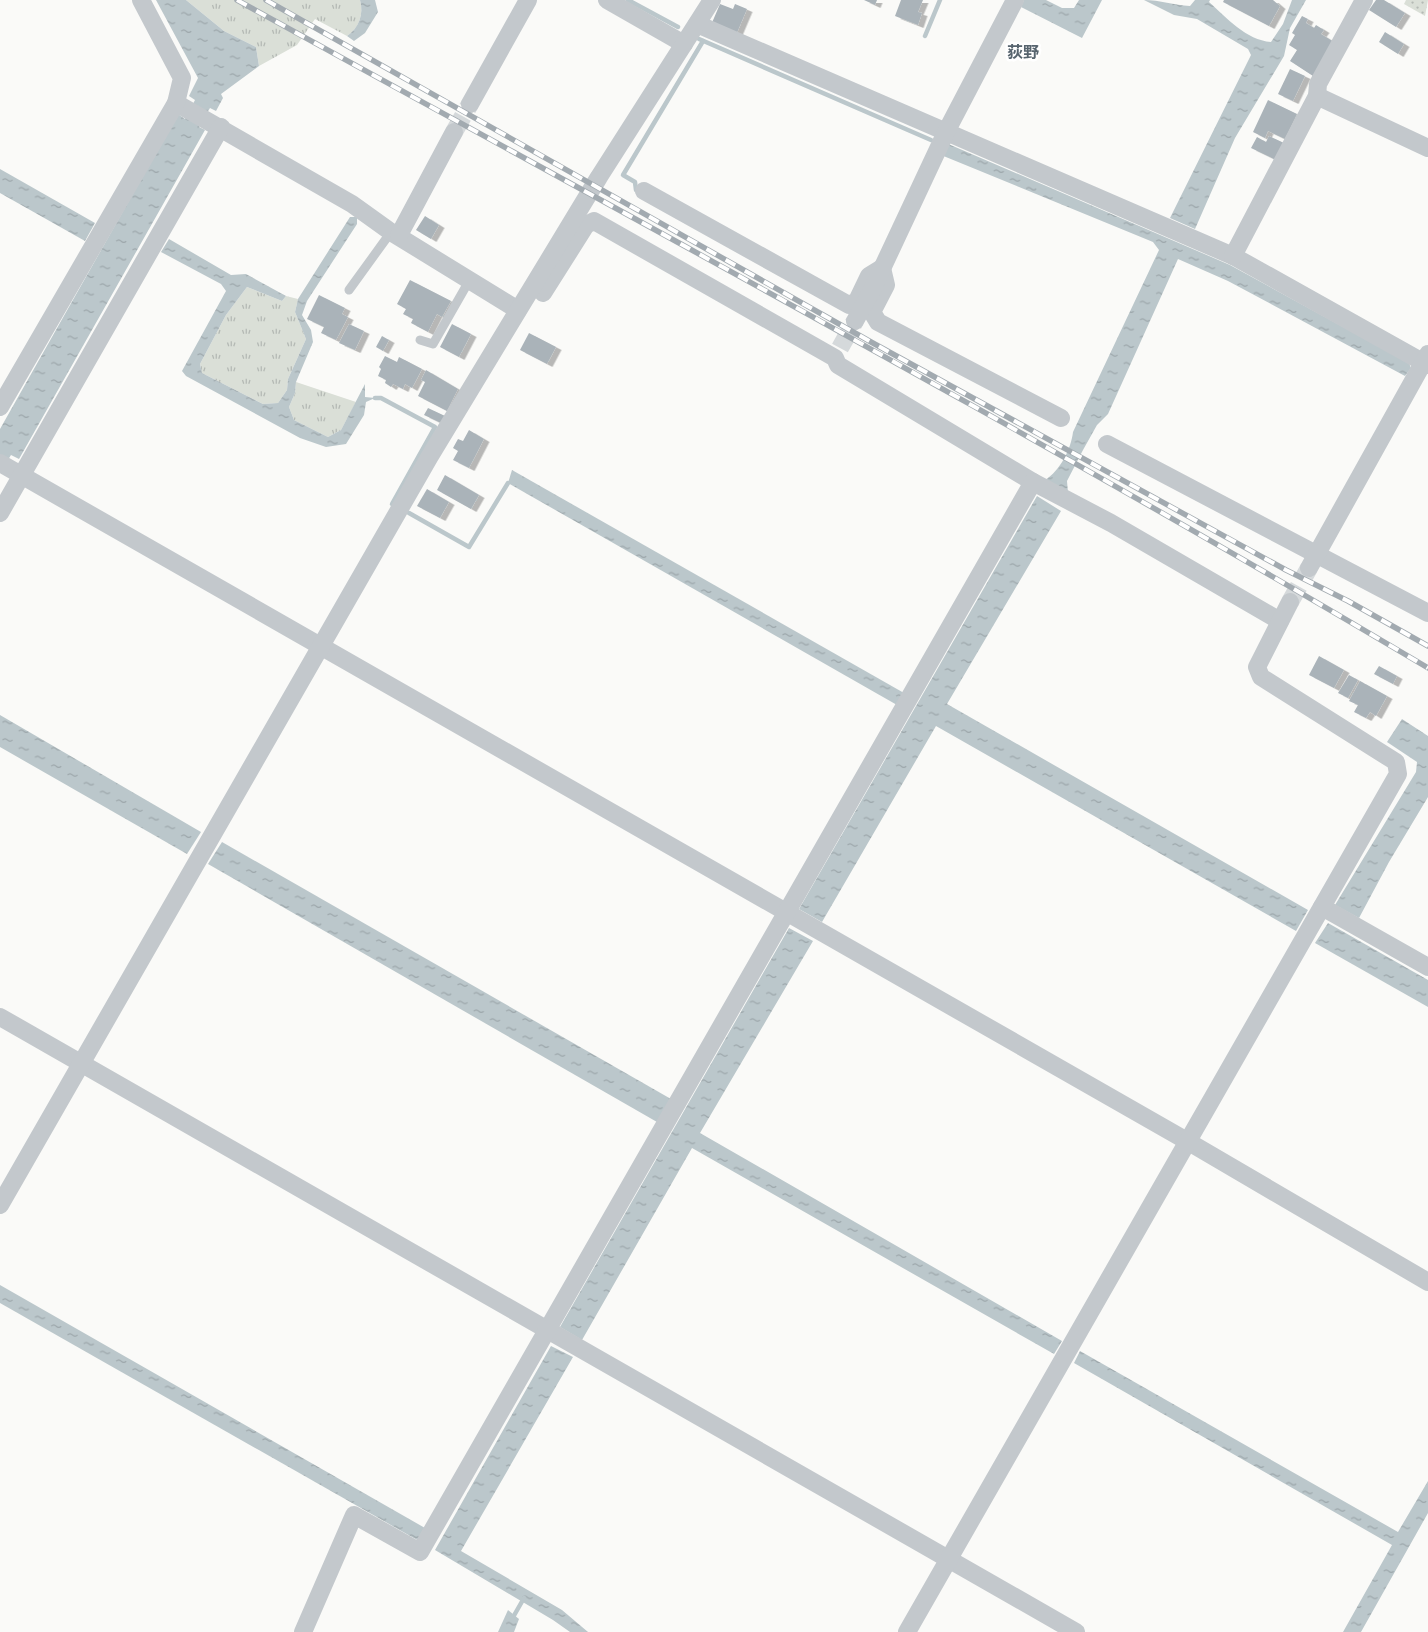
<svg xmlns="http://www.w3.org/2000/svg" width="1428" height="1632" viewBox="0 0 1428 1632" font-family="'Titillium Web','Noto Sans JP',sans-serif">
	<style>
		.grass { fill: url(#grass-tufts) }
		.park { fill: url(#park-dots) }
		.water { fill: url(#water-ripples) }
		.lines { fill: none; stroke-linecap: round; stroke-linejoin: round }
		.stream { stroke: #bbc7cb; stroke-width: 4.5 }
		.building { fill: #aab3b9; filter: url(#shadow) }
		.street-tunnel { stroke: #d5d9db; stroke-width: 18; stroke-dasharray: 18 9; stroke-linecap: butt }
		.lane { stroke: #c3c8cc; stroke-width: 9 }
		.street { stroke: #c3c8cc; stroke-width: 18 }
		.rail-casing { stroke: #a2aab0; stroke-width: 5.5 }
		.rail { stroke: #fff; stroke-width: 4; stroke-dasharray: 11; stroke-linecap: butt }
		.labels { text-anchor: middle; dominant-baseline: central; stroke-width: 5; stroke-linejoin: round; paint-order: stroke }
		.neighbourhood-label { font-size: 16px; font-weight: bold; fill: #57646e; stroke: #fff }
	</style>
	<defs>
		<pattern id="grass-tufts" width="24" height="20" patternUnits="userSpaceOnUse" patternTransform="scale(1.25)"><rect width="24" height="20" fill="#dadfd7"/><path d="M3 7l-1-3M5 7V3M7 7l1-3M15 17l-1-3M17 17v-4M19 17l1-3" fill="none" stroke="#b4b9b4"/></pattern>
		<pattern id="park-dots" width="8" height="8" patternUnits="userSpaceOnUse" patternTransform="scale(1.25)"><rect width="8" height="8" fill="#dadfd7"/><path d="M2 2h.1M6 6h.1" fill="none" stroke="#b4b9b4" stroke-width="1.8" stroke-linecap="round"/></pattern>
		<pattern id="water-ripples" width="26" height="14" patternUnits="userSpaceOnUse" patternTransform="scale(1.25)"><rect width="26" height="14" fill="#bbc7cb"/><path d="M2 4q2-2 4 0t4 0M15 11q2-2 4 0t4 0" fill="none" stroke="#9ca6aa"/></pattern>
		<filter id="shadow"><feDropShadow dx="5.5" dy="3" stdDeviation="0" flood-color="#0004"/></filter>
	</defs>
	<rect width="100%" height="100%" fill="#fafaf8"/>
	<g class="grass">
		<path d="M186,0H360C364,14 359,28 347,36L315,19L297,45L259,66L256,47L224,31Z"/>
		<polygon points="247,287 282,301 286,296 298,299 295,312 306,339 288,379 287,390 278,403 263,404 202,373 200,364 226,315"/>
		<polygon points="296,382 356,402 341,430 328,437 294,420 289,407 295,393"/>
	</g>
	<polygon class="park" points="1406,0 1428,0 1425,16 1404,4"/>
	<g class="water">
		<polygon points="156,0 186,0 224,31 256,47 259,66 221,94 223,98 216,111 210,108 199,127 205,130 19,459 11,455 0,473 0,429 178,114 185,119 195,100 189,96 198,78"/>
		<path d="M360,0H375L378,12L365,33L354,41L347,36C359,28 364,14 360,0Z"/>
		<polygon points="1024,0 1046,0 1062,8 1074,8 1079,0 1102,0 1082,38 1021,7"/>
		<path d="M1144,0C1160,0 1174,5 1190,6L1195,0H1210L1209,2C1227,18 1246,40 1271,42L1283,24L1292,0H1306L1290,28L1284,56L1235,138L1195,229L1170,218L1251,55L1248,49L1197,19L1174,15Z"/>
		<path d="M946,143L1230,265L1409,363L1411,368L1405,376L1228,281L1178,259L1108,414L1097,425L1083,450L1067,481L1068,493L1045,480C1060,471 1071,449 1073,432L1159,250L1153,242L941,155Z"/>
		<polygon points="0,169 95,223 85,241 0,193"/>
		<polygon points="350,217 357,217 357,224 307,301 302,315 311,330 313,342 296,382 295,393 289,407 294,420 328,437 341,430 365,384 365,397 375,398 366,402 364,415 346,444 326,447 300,438 186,376 182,371 226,291 221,284 161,252 169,239 231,275 246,274 286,296 282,301 247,287 226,315 200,364 202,373 263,404 278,403 287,390 288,379 306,339 295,312 298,299"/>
		<polygon points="512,470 904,693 897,705 508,483"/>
		<polygon points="1037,496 1061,511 947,704 1308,910 1296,931 936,726 822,922 799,909"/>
		<polygon points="0,715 201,832 187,854 0,747"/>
		<polygon points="1402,719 1428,736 1428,797 1389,862 1359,918 1335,905 1416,772 1417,762 1387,742"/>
		<polygon points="222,842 671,1099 657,1122 208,864"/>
		<polygon points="1328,923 1428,980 1428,1007 1315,943"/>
		<polygon points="789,928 813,941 700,1133 1062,1341 1054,1354 692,1148 582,1340 560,1327"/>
		<polygon points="0,1285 425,1528 419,1541 0,1303"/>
		<polygon points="551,1346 573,1357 461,1551 562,1610 588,1632 570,1632 553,1620 435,1550"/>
		<polygon points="1080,1351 1398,1532 1428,1481 1428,1513 1361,1632 1343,1632 1392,1545 1074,1363"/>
		<polygon points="508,1610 519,1619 514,1632 498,1632"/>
	</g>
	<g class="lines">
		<g class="stream">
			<polyline points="628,0 678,27"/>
			<polyline points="925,36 940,0"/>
			<polyline points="699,39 931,140"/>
			<polyline points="636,190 635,182 623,175 703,41"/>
			<polyline points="375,398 381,398 435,427 392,504"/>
			<polyline points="409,513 469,547 508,483"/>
			<polyline points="512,1619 524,1598"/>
		</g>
	</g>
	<g class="building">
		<polygon points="864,0 877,0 875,5"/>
		<polygon points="901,0 923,0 918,12 922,13 918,25 895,16"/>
		<polygon points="1224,0 1273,0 1280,6 1269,26 1223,2"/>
		<polygon points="1376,0 1384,0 1405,13 1396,27 1369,10"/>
		<polygon points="720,4 733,9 735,4 747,9 736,35 711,25"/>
		<polygon points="1302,16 1308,19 1306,23 1314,28 1316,25 1324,30 1321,34 1334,42 1313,76 1290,61 1297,50 1289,45 1295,35 1292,33"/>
		<polygon points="1385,32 1404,44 1398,54 1379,42"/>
		<polygon points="1290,69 1305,76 1293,101 1278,94"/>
		<polygon points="1268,100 1297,114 1285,139 1268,131 1265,138 1253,132"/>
		<polygon points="1269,136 1284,143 1276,160 1251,148 1257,137 1266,142"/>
		<polygon points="425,216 439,225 431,239 416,230"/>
		<polygon points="410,280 451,301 442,317 437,314 428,332 411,323 413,319 403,314 406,309 397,304"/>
		<polygon points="319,295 345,308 342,314 348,317 336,340 321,333 324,327 307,319"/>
		<polygon points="349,324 364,331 355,350 339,343"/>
		<polygon points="452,324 471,334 459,357 440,347"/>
		<polygon points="529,333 556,347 547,364 520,350"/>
		<polygon points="382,336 389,340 383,351 376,347"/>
		<polygon points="385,356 397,362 399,357 422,369 412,388 405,384 403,389 393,384 391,387 385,383 386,380 378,376 381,369 379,367"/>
		<polygon points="426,370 458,389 447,411 418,396 425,382 421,380"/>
		<polygon points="428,408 445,416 441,423 424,415"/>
		<polygon points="469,430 484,439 469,468 453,460 458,451 453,448 458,439 463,441"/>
		<polygon points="445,475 479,495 471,509 437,490"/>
		<polygon points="427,489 449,502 440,518 417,506"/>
		<polygon points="1319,656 1344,670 1334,688 1309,675"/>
		<polygon points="1379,666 1397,676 1393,684 1374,674"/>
		<polygon points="1349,675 1358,680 1348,698 1338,693"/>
		<polygon points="1360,681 1387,696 1376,716 1370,712 1366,718 1354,712 1358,705 1349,701"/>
	</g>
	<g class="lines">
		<g class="street-tunnel">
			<polyline points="454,132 470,104"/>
			<polyline points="840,348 855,321"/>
			<polyline points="1290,602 1309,568"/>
		</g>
		<g class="lane">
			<polyline points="349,290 391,232"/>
			<polyline points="420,340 433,344 469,281"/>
		</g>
		<g class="street">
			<polyline points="607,0 684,44"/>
			<polyline points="697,24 1233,256 1428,365"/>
			<polyline points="1317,96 1428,148"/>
			<polyline points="176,103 352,204 391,232 518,310"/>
			<polyline points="470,104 528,0"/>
			<polyline points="644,191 849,305 857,301 869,276 882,268 886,285 872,312 878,322 1061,418"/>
			<polyline points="399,235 454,132"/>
			<polyline points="1233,256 1317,96 1318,84 1364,0"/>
			<polyline points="543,293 586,225 594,221 835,358 838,365 1033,482"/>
			<polyline points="855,321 872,290 946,132 1015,0"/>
			<polyline points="0,407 176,103 182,78 141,0"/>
			<polyline points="1107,444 1428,613"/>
			<polyline points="0,463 1187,1141 1428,1282"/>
			<polyline points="0,513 221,127"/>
			<polyline points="1309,568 1428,354"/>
			<polyline points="1322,907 1428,967"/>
			<polyline points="0,1017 1076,1632"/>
			<polyline points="0,1205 430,456 599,177 712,0"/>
			<polyline points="303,1632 354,1515 420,1552 1033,482 1111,523 1280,621"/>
			<polyline points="907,1632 1398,774 1396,762 1261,677 1257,667 1290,602"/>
		</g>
		<defs>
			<g id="rail">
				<path d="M237,0C635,220 1037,435 1428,668"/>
				<polyline points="266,0 871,342 1286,570 1348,601 1428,646"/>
			</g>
		</defs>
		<use href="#rail" class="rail-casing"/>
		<use href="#rail" class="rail"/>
	</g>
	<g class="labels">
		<g class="neighbourhood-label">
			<text x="1023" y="52">荻野</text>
		</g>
	</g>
</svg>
